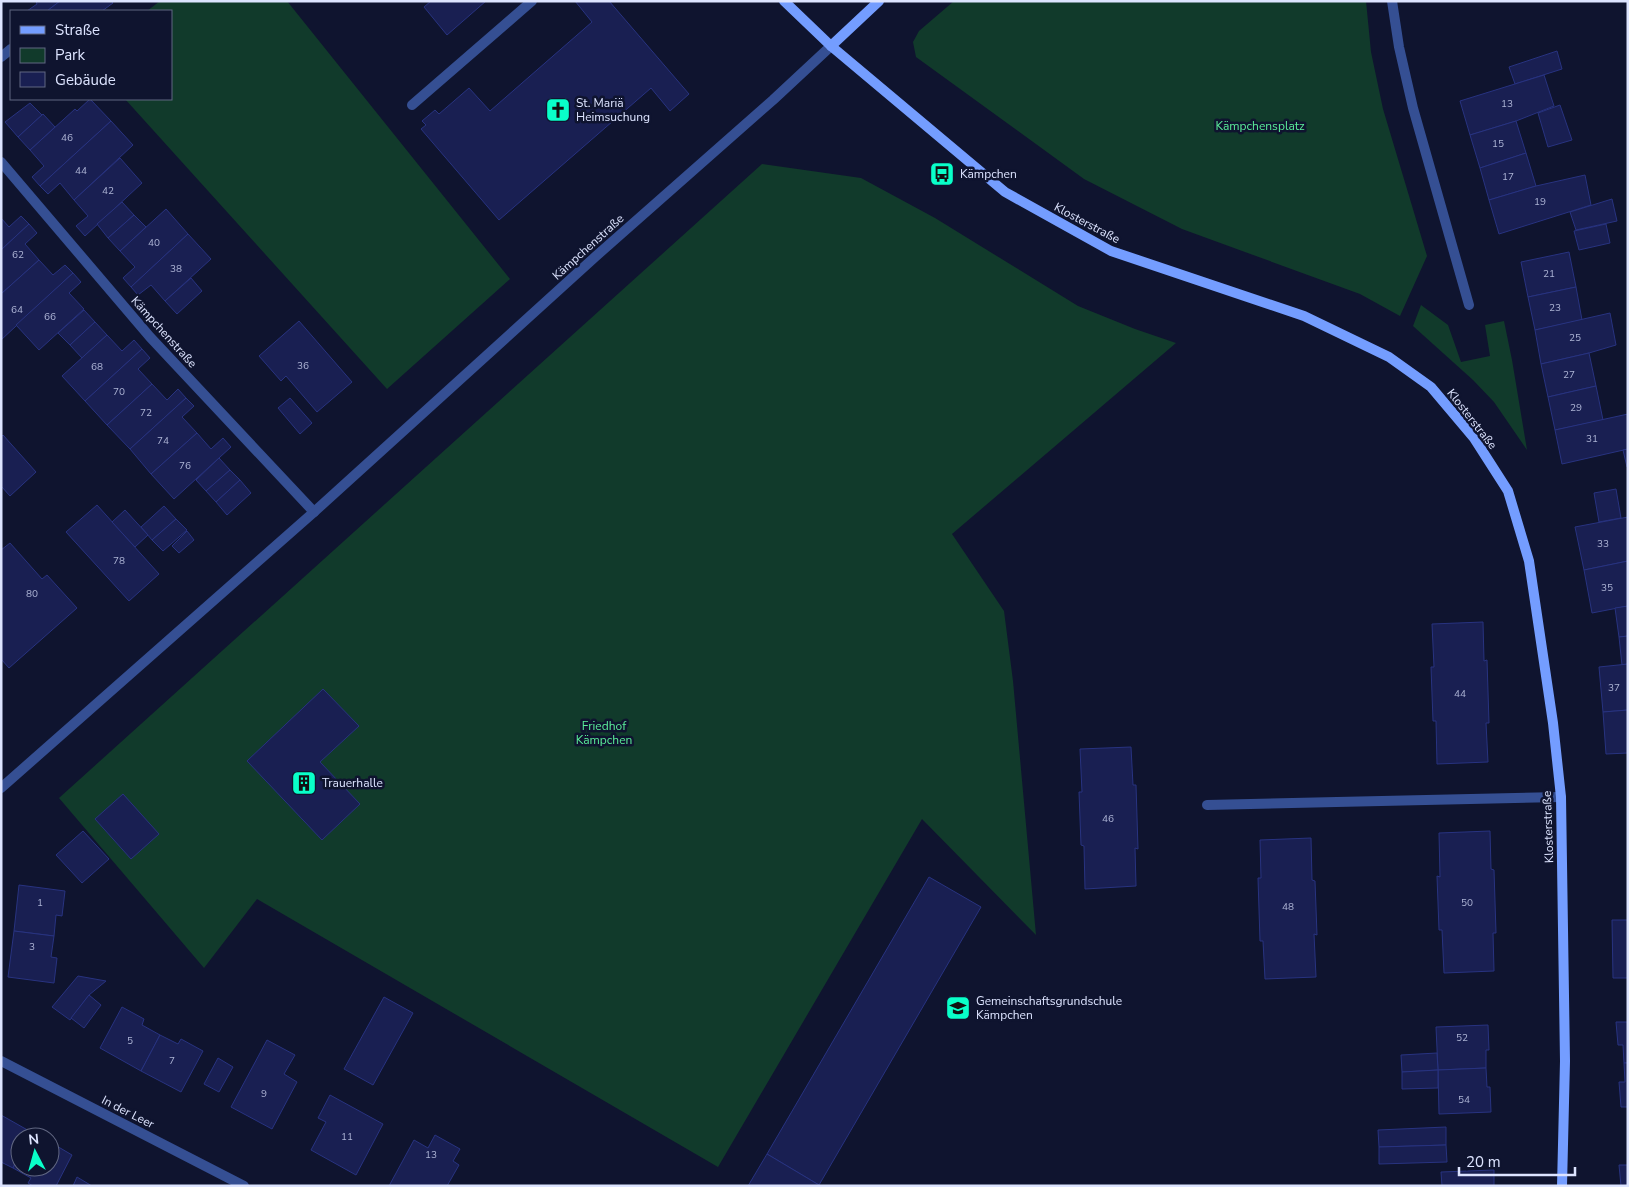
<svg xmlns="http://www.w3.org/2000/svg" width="1629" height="1187" viewBox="0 0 1629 1187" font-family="'Nunito Sans',sans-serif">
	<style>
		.green { fill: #113a2b }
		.building { fill: #191f52; stroke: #283380 }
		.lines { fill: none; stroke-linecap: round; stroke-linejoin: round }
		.service { stroke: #354f93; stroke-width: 10 }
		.minor { stroke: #354f93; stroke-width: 10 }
		.secondary { stroke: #749dff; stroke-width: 10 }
		.labels { text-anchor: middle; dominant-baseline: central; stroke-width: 5; stroke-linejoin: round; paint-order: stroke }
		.number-label { font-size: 10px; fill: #acb3d4 }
		.poi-label { font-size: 12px; fill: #dde4ff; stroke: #0f142f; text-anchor: start }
		.park-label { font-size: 12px; fill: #5aed99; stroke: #0f142f }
		.street-label { font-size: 12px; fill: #dde4ff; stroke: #0f142f }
	</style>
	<rect width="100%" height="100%" fill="#0f142f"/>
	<g class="green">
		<polygon points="160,1 287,1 510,279 387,389 125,99 171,99 171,11 147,11"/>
		<polygon points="954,1 1366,1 1371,52 1383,109 1427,256 1400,316 1360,294 1182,229 1084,179 916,57 913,42 919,31"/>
		<polygon points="762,164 861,178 935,218 1078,306 1135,329 1176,343 952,534 1004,611 1013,681 1036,935 922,819 718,1167 257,899 204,968 59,798"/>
		<polygon points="1421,305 1448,325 1461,362 1490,356 1485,325 1504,321 1512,360 1527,450 1494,402 1473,380 1413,326"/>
	</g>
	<g class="building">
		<polygon points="36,1 60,1 47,11 27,11 37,4"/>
		<polygon points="60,1 111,1 113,3 102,11 47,11"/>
		<polygon points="431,1 486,1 447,35 424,7"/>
		<polygon points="575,1 609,1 689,94 670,111 651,88 499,220 421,129 426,125 422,121 435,110 439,114 469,88 490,111 592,22"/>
		<polygon points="1557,51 1562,69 1515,84 1509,67"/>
		<polygon points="1544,75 1554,106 1516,121 1470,135 1460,101"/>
		<polygon points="90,99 111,121 40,186 32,177 44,166 30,150 75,109 77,111"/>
		<polygon points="30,103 42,115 18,137 5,122"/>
		<polygon points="1560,105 1572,140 1548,147 1538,113"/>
		<polygon points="43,114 55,127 30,150 18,137"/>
		<polygon points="111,121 133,145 74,200 60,183 48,194 40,186"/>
		<polygon points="1516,121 1526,153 1480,168 1470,135"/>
		<polygon points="1526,153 1536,186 1489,200 1480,168"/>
		<polygon points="120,158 142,183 85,236 76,226 88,216 74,200"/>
		<polygon points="1585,175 1591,205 1499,234 1489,200 1536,186"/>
		<polygon points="1612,199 1617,221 1576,230 1570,212"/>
		<polygon points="122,202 134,215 108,238 97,224"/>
		<polygon points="166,209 188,234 131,287 123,278 135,267 120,251"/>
		<polygon points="134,215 146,227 120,251 108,238"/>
		<polygon points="21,216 29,224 1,250 1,218 9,227"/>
		<polygon points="29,224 37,233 25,244 39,260 1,294 1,250"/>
		<polygon points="1606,224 1610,243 1579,250 1574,231"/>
		<polygon points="188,234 211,259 165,301 151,285 138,295 131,287"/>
		<polygon points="1569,252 1576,287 1528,297 1521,262"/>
		<polygon points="39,260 53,275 65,265 73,273 1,340 1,294"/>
		<polygon points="73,273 81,282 69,293 84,309 39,350 16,325"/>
		<polygon points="191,278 202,291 177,314 165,301"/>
		<polygon points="1576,287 1582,320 1535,330 1528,297"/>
		<polygon points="84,310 95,322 70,345 58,333"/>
		<polygon points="1610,313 1616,345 1589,353 1541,364 1535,330"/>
		<polygon points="299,321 352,382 317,412 286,376 281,381 259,356"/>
		<polygon points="95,322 107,335 82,358 70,345"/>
		<polygon points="107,335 122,351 134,340 142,349 85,401 62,376"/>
		<polygon points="142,349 150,358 138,369 152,384 107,425 85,401"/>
		<polygon points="1589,353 1596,386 1548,397 1541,364"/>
		<polygon points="152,384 167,400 178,389 186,398 130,449 107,425"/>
		<polygon points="1596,386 1603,420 1555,430 1548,397"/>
		<polygon points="186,398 194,406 182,417 197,433 151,474 130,449"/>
		<polygon points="290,398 312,423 300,434 278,408"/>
		<polygon points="1628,414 1628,449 1562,464 1555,430"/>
		<polygon points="197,433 211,449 223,438 231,447 174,499 151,474"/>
		<polygon points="3,435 36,472 10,496 1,486 1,437"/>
		<polygon points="1628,449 1628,466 1627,467 1623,450"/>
		<polygon points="219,458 230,470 206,491 196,480"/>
		<polygon points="230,470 240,480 216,502 206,491"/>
		<polygon points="240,480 251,493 227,515 216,502"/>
		<polygon points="1616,489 1621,518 1599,522 1594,493"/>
		<polygon points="97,505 159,574 129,601 66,532"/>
		<polygon points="164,506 176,519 152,540 141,527"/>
		<polygon points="125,510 148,535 135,547 112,522"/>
		<polygon points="1628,517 1628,561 1584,570 1575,527"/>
		<polygon points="176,519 187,530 163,551 152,540"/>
		<polygon points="187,531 194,540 179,553 172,546"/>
		<polygon points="10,543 42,579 47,575 77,608 9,668 1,659 1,550"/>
		<polygon points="1628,561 1628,606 1592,613 1584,570"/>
		<polygon points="1628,606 1628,636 1619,637 1615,608"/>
		<polygon points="1483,622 1484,661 1487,660 1489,723 1486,723 1488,762 1437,764 1436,721 1433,721 1431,667 1434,667 1432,624"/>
		<polygon points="1628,636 1628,664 1622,665 1619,637"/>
		<polygon points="1628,664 1628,710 1603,712 1599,667"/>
		<polygon points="323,689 359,726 320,762 360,804 322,840 247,761"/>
		<polygon points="1628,710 1628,753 1606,754 1603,712"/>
		<polygon points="1131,747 1133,785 1136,785 1138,849 1135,848 1136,886 1085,889 1084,846 1081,845 1079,792 1082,792 1080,749"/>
		<polygon points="123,794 159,834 131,859 95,819"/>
		<polygon points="83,831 109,859 82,883 56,855"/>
		<polygon points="1490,831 1491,869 1494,870 1496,933 1493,933 1494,971 1444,973 1442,930 1439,930 1437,876 1440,877 1439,833"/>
		<polygon points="1311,838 1312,880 1315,881 1317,935 1314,934 1316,977 1265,979 1263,941 1260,941 1258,878 1261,878 1260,840"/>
		<polygon points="929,877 981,907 819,1185 767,1154"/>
		<polygon points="19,885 65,891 62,916 56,915 54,936 14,931"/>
		<polygon points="1612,920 1628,920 1628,978 1613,978"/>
		<polygon points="14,931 54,936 51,957 57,958 54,983 8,977"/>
		<polygon points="78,976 106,981 89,995 70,1020 52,1007"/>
		<polygon points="89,995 101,1005 84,1028 71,1018"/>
		<polygon points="384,997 413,1013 373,1085 344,1069"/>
		<polygon points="122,1007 144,1019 142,1025 160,1035 141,1071 100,1048"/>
		<polygon points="1616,1022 1628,1022 1628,1063 1624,1063 1623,1045 1618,1045"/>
		<polygon points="1488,1025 1489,1050 1486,1050 1486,1068 1438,1070 1436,1027"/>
		<polygon points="160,1035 178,1044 181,1039 203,1051 181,1092 141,1071"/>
		<polygon points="267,1040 295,1055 284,1074 297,1082 272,1129 231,1107"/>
		<polygon points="1437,1053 1438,1070 1402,1072 1401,1055"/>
		<polygon points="218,1058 233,1067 219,1092 204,1084"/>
		<polygon points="1624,1063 1628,1063 1628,1107 1621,1107 1619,1082 1625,1082"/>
		<polygon points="1486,1068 1487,1087 1490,1087 1491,1112 1439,1114 1438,1070"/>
		<polygon points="1438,1070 1438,1088 1402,1089 1402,1072"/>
		<polygon points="330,1095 383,1124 356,1175 311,1150 326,1122 318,1118"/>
		<polygon points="1,1115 31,1132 29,1137 20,1137 20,1154 13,1168 1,1162"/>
		<polygon points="1446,1127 1446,1145 1379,1147 1378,1130"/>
		<polygon points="31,1132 40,1137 29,1137"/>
		<polygon points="435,1135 460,1149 453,1161 459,1165 447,1186 389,1186 414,1140 428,1148"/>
		<polygon points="50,1142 72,1155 56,1186 33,1186 28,1183 31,1178 13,1168 20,1154 20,1167 50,1167"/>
		<polygon points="1446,1145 1447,1162 1379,1164 1379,1147"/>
		<polygon points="767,1154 819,1185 821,1186 748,1186"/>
		<polygon points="1619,1165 1628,1165 1628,1186 1621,1186"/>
		<polygon points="1494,1170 1494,1186 1442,1186 1441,1172"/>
		<polygon points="77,1177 92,1186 73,1186"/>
	</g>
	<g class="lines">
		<g class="service">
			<polyline points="412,105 532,1"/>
			<polyline points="1207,805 1561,797"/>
		</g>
		<g class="minor">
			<polyline points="1392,1 1399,47 1413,108 1469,305"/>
			<polyline points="1,57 11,49"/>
			<polyline points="1,162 150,337 314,512"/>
			<polyline points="1,788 314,512 595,257 773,100 831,46"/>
			<polyline points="1,1061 244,1186"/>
		</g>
		<g class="secondary">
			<polyline points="784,1 831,46 1005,192 1111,251 1304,316 1389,357 1431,387 1474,438 1508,491 1529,561 1553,723 1561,797 1565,1061 1562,1186"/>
			<polyline points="831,46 879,1"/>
		</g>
	</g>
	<defs>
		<symbol id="church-square" viewBox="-11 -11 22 22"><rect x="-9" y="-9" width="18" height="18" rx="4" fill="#09ffc9" stroke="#0f142f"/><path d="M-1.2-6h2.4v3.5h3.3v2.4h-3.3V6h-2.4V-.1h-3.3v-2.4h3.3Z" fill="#111"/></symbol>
		<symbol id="bus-square" viewBox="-11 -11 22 22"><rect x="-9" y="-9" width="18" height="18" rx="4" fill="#09ffc9" stroke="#0f142f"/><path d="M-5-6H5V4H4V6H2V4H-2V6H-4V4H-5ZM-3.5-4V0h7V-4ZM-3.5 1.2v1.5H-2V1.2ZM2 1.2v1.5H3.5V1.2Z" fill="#111"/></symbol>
		<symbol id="building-square" viewBox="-11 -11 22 22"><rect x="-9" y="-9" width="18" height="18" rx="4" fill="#09ffc9" stroke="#0f142f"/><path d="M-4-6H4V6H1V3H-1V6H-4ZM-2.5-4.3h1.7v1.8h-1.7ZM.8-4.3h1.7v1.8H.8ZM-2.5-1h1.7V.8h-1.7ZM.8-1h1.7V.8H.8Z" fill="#111"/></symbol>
		<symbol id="school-square" viewBox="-11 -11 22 22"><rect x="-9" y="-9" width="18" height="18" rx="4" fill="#09ffc9" stroke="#0f142f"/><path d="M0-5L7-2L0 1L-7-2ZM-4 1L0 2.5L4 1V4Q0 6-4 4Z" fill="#111"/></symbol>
	</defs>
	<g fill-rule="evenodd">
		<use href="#church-square" x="544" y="96" width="28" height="28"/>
		<use href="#bus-square" x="928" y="160" width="28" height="28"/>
		<use href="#building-square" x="290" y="769" width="28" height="28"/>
		<use href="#school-square" x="944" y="994" width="28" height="28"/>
	</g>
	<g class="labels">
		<g class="number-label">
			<text x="1507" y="104">13</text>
			<text x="67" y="138">46</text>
			<text x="1498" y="144">15</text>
			<text x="81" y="171">44</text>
			<text x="1508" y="177">17</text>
			<text x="108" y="191">42</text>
			<text x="1540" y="202">19</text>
			<text x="154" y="243">40</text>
			<text x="18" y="255">62</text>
			<text x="176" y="269">38</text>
			<text x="1549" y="274">21</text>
			<text x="1555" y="308">23</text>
			<text x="17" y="310">64</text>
			<text x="50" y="317">66</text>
			<text x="1575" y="338">25</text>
			<text x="303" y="366">36</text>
			<text x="97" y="367">68</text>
			<text x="1569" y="375">27</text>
			<text x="119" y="392">70</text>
			<text x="1576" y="408">29</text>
			<text x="146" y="413">72</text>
			<text x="1592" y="439">31</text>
			<text x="163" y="441">74</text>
			<text x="185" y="466">76</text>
			<text x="1603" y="544">33</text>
			<text x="119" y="561">78</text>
			<text x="1607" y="588">35</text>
			<text x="32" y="594">80</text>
			<text x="1614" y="688">37</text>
			<text x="1460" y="694">44</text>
			<text x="1108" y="819">46</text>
			<text x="40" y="903">1</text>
			<text x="1467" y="903">50</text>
			<text x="1288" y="907">48</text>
			<text x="32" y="947">3</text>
			<text x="1462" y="1038">52</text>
			<text x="130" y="1041">5</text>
			<text x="172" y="1061">7</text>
			<text x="264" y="1094">9</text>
			<text x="1464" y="1100">54</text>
			<text x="347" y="1137">11</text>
			<text x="431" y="1155">13</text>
		</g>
		<g class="poi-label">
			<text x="576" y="103">St. Mariä<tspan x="576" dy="14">Heimsuchung</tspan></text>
			<text x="960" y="174">Kämpchen</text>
			<text x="322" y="783">Trauerhalle</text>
			<text x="976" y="1001">Gemeinschaftsgrundschule<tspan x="976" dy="14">Kämpchen</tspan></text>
		</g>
		<g class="park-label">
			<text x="1260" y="126">Kämpchensplatz</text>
			<text x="604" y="726">Friedhof<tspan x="604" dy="14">Kämpchen</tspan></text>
		</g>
		<g class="street-label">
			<text transform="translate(1087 223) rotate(28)">Klosterstraße</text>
			<text transform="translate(588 247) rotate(-42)">Kämpchenstraße</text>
			<text transform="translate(164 332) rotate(48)">Kämpchenstraße</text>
			<text transform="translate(1472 419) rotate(52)">Klosterstraße</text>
			<text transform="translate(1548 827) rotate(-92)">Klosterstraße</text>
			<text transform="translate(128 1112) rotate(27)">In der Leer</text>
		</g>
	</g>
	<rect width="1629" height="1187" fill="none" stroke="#dde4ff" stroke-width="5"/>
	<rect x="10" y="10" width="162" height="90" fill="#0f142f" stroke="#616782"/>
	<rect x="20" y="26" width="25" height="8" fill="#749dff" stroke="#616782"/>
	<text x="55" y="35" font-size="15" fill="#dde4ff">Straße</text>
	<rect x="20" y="48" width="25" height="15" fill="#113a2b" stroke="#616782"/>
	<text x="55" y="60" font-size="15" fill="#dde4ff">Park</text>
	<rect x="20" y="72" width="25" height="15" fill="#191f52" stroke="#616782"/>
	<text x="55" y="85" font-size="15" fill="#dde4ff">Gebäude</text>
	<g transform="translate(35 1152) rotate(354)"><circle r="24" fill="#0f142f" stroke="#616782"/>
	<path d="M0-4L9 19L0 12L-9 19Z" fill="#09ffc9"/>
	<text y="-8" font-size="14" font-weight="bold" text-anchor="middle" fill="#dde4ff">N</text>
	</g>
	<path d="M1459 1167v8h116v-8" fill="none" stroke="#dde4ff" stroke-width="2.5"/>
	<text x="1466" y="1167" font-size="15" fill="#dde4ff" stroke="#0f142f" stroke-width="4" paint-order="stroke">20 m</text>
</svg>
